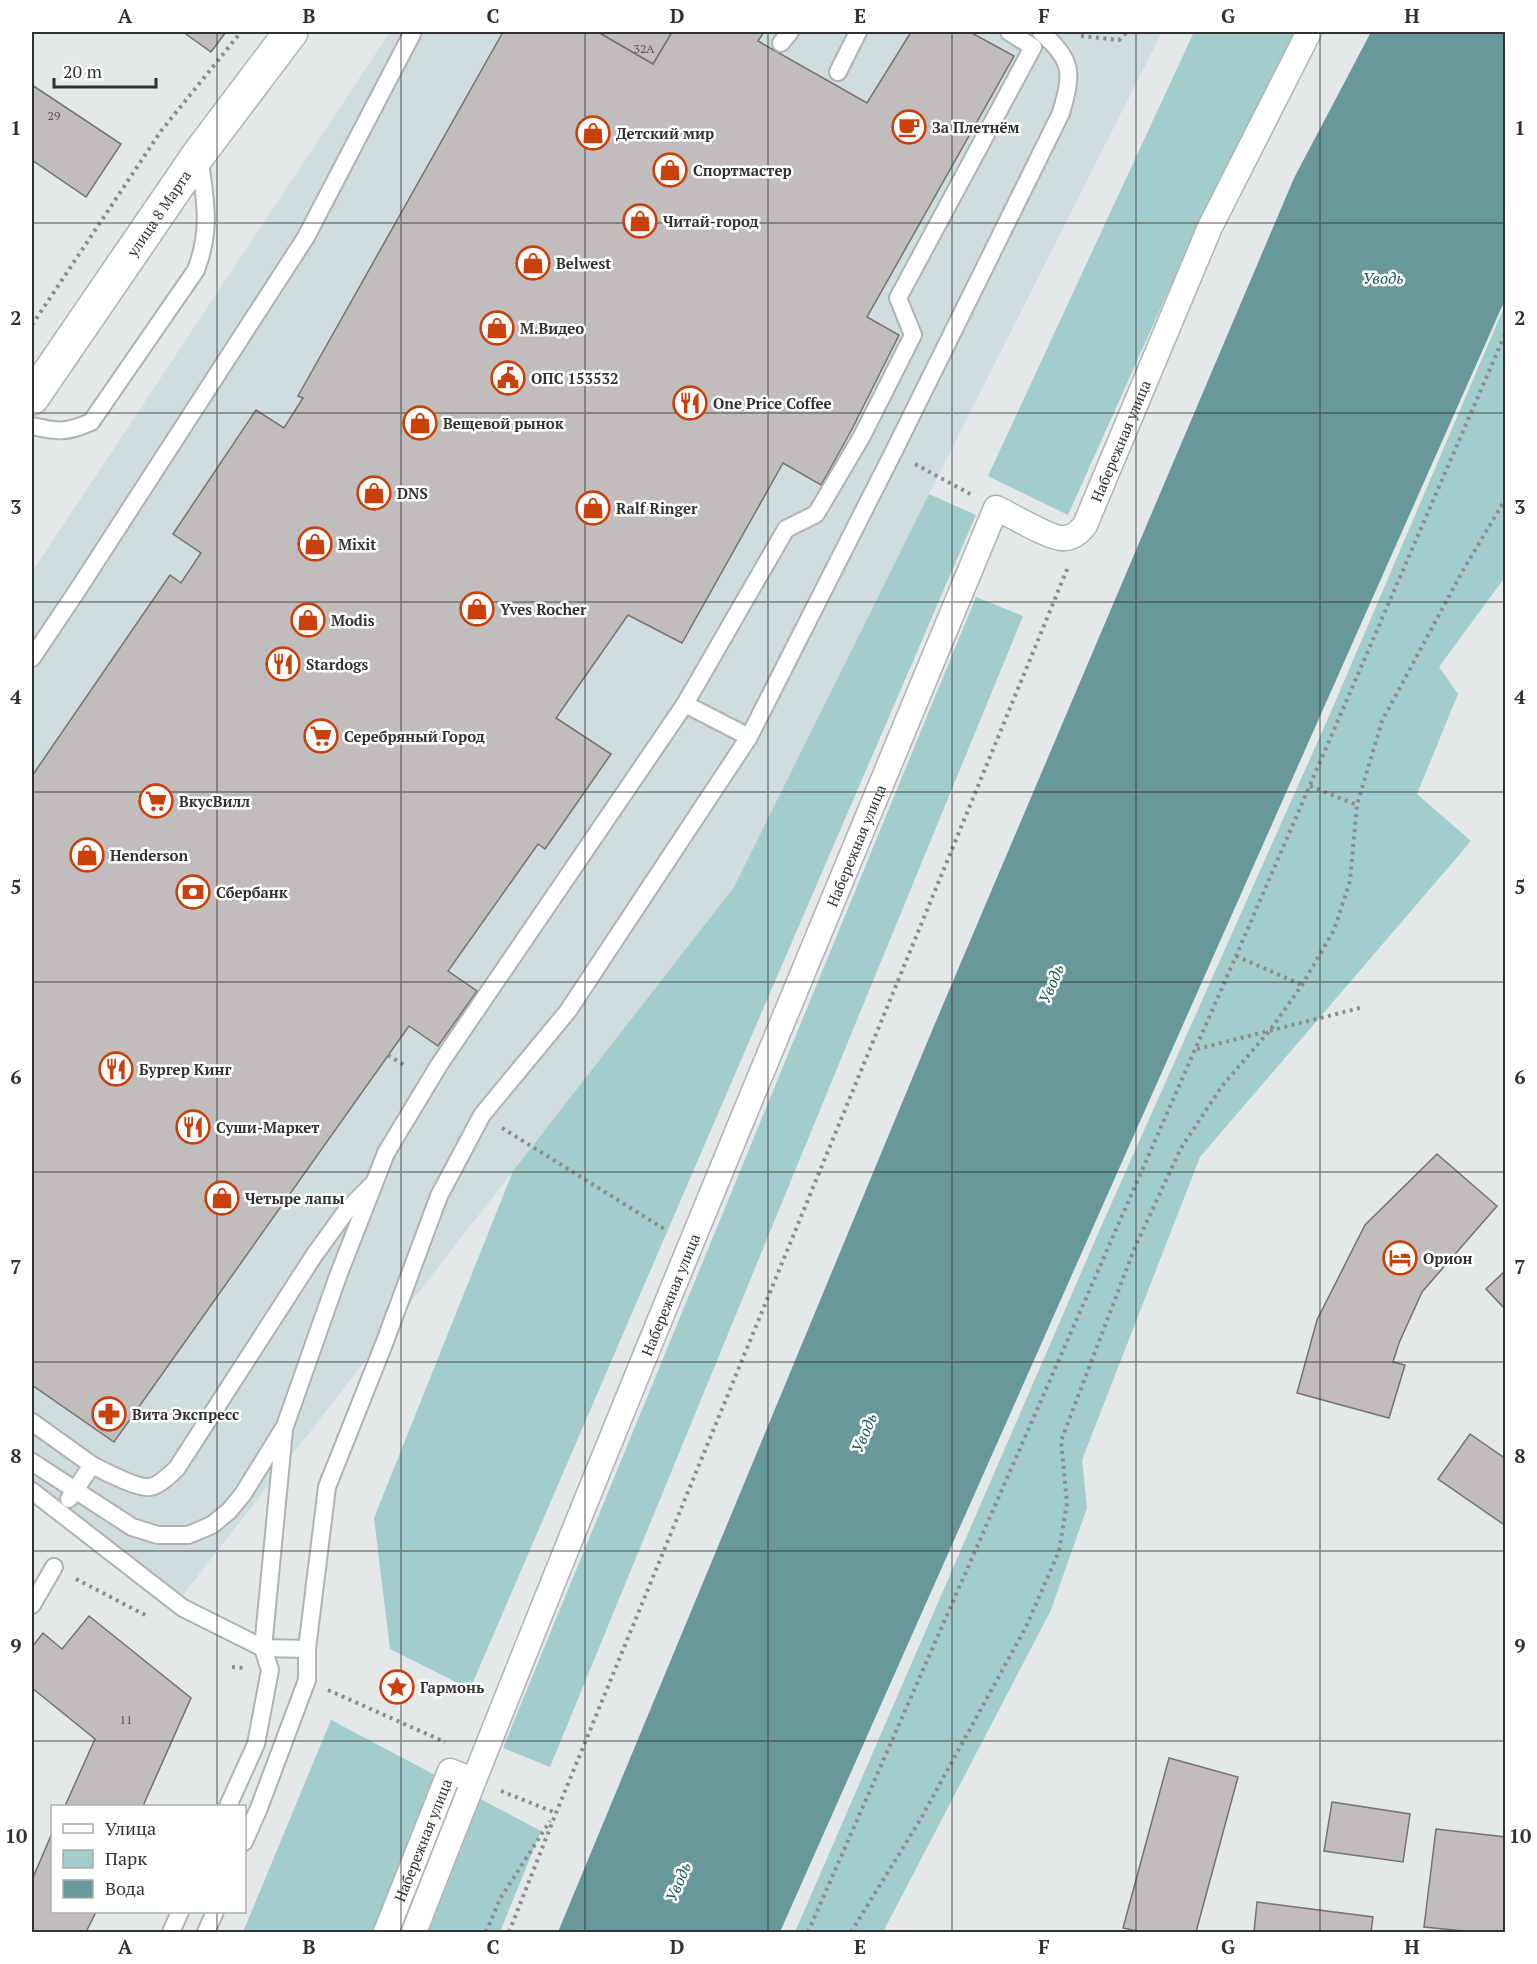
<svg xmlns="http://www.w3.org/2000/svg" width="1537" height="1964" viewBox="0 0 1537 1964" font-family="'PT Serif',serif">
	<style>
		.built { fill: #d0ddde }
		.green { fill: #a3cccd }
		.water { fill: #69989a }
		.building { fill: #c1bdbc; stroke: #757271; stroke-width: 1.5 }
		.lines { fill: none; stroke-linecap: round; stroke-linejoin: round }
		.service-casing { stroke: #afb2b2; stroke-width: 20 }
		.pedestrian-casing { stroke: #afb2b2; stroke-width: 27 }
		.secondary-casing { stroke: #afb2b2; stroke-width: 36 }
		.path { stroke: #8a8d8d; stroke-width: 4; stroke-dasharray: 3 4.5; stroke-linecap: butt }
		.service { stroke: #fff; stroke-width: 16 }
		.pedestrian { stroke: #fff; stroke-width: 24 }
		.secondary { stroke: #fff; stroke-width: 33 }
		.grid { fill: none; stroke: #303232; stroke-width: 1.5; stroke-opacity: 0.55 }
		.labels { text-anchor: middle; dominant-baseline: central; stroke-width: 5; stroke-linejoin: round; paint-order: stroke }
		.number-label { font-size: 12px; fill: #545554 }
		.poi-label { font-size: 15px; font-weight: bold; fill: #303232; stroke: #fff; text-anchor: start }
		.street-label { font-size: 15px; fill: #303232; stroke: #fff }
		.water-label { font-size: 16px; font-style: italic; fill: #125659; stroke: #fff }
		.neatline { fill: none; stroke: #303232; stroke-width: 2 }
		.grid-label { font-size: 20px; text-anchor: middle; font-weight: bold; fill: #303232 }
	</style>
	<rect width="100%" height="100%" fill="#e4e8e8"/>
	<polygon class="built" points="390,32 1162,32 929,494 734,887 183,1595 32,1494 32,572"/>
	<g class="green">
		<polygon points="1194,32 1295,32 1202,216 1068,515 988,476"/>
		<polygon points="1505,305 1505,577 1439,667 1458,694 1417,794 1471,841 1200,1157 1082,1460 1087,1508 1051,1610 883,1932 795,1932 1104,1220 1330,714"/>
		<polygon points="929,494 976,515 470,1689 390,1649 374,1518 513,1171 734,887"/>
		<polygon points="976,597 1023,616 550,1767 503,1748"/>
		<polygon points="331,1720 541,1831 500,1932 243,1932"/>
	</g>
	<polygon class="water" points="1371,32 1505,32 1506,298 1500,311 780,1932 558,1932 931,1033 1294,178"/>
	<g class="building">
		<polygon points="183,32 226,32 211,52"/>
		<polygon points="503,32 598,32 653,64 672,32 764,32 758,41 867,103 911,32 970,32 1014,56 867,317 899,335 851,431 821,485 783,463 682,643 628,615 556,718 611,754 545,849 538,844 448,971 477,991 438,1046 409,1026 114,1442 32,1385 32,776 170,575 181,583 201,553 173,534 256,410 284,428 303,398 298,396"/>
		<polygon points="598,32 672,32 653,64"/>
		<polygon points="32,85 121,144 86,197 32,160"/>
		<polygon points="1437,1154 1497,1206 1422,1292 1399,1343 1393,1362 1405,1365 1389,1418 1297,1393 1317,1320 1365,1225"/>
		<polygon points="1506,1270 1506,1310 1486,1289"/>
		<polygon points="1470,1434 1506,1459 1506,1526 1438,1479"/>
		<polygon points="89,1616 191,1698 143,1806 65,1806 95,1739 32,1688 32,1647 43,1633 62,1649"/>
		<polygon points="1169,1758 1238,1777 1196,1932 1141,1932 1123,1928"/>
		<polygon points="1332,1802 1410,1814 1403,1862 1324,1851"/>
		<polygon points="1436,1829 1506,1837 1506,1932 1473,1932 1424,1927"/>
		<polygon points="52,1833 52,1912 96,1912 86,1932 32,1932 32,1880"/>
		<polygon points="1257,1902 1373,1917 1371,1932 1254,1932"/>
	</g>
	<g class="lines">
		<defs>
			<g id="service">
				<polyline points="781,43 790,32"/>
				<polyline points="838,72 858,32"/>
				<path d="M32,426C58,432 66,433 91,422L196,270C212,228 205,199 199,156"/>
				<polyline points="32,658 75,594 306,237 413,32"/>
				<polyline points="685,704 749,737"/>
				<polyline points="32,1422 92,1465"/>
				<polyline points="32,1462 132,1527 158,1535 188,1535 212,1525 229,1511 243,1494 285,1426 338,1276 386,1153 439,1065 685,704 786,529 816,514 862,436 913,335 898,298 1033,47 1009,32"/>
				<path d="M32,1491L183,1608L263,1648L307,1649L327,1487L384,1344L439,1196L482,1115L568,1011L749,737L893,453L1061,113C1073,72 1073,61 1041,32"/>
				<path d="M69,1499L92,1465C104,1471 138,1489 150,1487C160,1485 170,1475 177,1468L315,1254L347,1210L372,1185"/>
				<polyline points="32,1605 54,1567"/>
				<polyline points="228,1806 256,1744 270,1670 263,1648 284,1430"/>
				<polyline points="244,1842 259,1808 307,1680 307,1649"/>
				<polyline points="171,1932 180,1912"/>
				<polyline points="206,1932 215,1912"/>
			</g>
			<g id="pedestrian">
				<path id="s1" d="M386,1932L450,1771L473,1780"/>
				<path id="s2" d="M414,1932C601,1455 799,982 996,508C1009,514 1050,538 1061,538C1071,539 1079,533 1085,525L1210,227L1309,32"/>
			</g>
			<g id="secondary">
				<path id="s3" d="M32,398L199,154L291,32"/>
			</g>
		</defs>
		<use href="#service" class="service-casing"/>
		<use href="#pedestrian" class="pedestrian-casing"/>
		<use href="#secondary" class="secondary-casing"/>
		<g class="path">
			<polyline points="1081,36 1119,40 1127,32"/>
			<polyline points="32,325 161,131 241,32"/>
			<polyline points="915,464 972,495"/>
			<polyline points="1310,786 1357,805"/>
			<polyline points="1236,956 1302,985"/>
			<polyline points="1197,1049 1364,1007"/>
			<polyline points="388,1055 407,1067"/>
			<polyline points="502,1128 666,1230"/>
			<polyline points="76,1579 149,1617"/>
			<polyline points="232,1667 244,1668"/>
			<polyline points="328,1690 445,1742"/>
			<polyline points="501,1791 556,1813"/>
			<polyline points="486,1932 500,1899 550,1821"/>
			<polyline points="509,1932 556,1813 1068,567"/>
			<polyline points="808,1932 1236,956 1506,332"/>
			<polyline points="851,1932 920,1820 1026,1627 1059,1551 1067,1503 1061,1441 1135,1247 1181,1148 1222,1086 1271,1029 1302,985 1334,930 1350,881 1357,805 1382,721 1462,572 1506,498"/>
		</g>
		<use href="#service" class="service"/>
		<use href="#pedestrian" class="pedestrian"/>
		<use href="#secondary" class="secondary"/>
	</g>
	<path class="grid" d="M217,32V1806M401,32V1932M585,32V1932M768,32V1932M952,32V1932M1136,32V1932M1320,32V1932M32,223H1506M32,413H1506M32,602H1506M32,792H1506M32,982H1506M32,1172H1506M32,1362H1506M32,1551H1506M32,1741H1506M217,1912V1932"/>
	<defs>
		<symbol id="cafe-ring" viewBox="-11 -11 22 22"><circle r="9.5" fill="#fff" stroke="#c8410b" stroke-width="1.5"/><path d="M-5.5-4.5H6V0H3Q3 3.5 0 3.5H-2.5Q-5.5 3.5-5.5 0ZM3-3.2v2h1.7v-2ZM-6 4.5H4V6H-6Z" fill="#c8410b"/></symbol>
		<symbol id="shop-ring" viewBox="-11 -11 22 22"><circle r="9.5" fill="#fff" stroke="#c8410b" stroke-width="1.5"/><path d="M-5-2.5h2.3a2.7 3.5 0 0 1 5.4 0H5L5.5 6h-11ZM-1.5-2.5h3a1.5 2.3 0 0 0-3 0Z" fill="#c8410b"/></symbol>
		<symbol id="civic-ring" viewBox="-11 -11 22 22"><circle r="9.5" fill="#fff" stroke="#c8410b" stroke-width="1.5"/><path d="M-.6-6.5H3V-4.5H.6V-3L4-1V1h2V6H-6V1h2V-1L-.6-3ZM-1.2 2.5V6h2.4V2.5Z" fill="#c8410b"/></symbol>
		<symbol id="restaurant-ring" viewBox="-11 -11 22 22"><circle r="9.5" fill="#fff" stroke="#c8410b" stroke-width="1.5"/><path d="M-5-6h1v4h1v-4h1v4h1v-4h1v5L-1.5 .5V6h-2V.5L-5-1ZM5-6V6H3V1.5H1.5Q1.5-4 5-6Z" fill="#c8410b"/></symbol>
		<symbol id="supermarket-ring" viewBox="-11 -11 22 22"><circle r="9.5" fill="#fff" stroke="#c8410b" stroke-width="1.5"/><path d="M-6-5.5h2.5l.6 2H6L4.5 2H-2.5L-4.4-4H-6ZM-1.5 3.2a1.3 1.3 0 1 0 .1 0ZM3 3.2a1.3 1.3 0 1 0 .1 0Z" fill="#c8410b"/></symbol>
		<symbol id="bank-ring" viewBox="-11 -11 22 22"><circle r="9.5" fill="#fff" stroke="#c8410b" stroke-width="1.5"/><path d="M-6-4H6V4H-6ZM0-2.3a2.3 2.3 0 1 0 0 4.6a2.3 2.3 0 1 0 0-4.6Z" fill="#c8410b"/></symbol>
		<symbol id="hotel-ring" viewBox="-11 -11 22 22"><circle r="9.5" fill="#fff" stroke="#c8410b" stroke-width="1.5"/><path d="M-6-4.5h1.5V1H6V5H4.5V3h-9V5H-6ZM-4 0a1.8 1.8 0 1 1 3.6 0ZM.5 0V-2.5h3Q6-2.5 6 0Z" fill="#c8410b"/></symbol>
		<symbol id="pharmacy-ring" viewBox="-11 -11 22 22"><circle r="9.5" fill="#fff" stroke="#c8410b" stroke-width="1.5"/><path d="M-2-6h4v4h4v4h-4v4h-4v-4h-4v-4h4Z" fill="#c8410b"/></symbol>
		<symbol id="sight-ring" viewBox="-11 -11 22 22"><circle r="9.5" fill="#fff" stroke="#c8410b" stroke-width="1.5"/><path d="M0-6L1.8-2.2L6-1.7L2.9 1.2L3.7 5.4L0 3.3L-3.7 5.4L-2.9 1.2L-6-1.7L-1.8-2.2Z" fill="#c8410b"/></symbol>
	</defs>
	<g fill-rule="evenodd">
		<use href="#cafe-ring" x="890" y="108" width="38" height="38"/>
		<use href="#shop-ring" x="574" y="114" width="38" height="38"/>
		<use href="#shop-ring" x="651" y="151" width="38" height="38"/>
		<use href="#shop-ring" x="621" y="202" width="38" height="38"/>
		<use href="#shop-ring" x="514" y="244" width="38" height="38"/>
		<use href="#shop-ring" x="478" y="309" width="38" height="38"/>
		<use href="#civic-ring" x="489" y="359" width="38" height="38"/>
		<use href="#restaurant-ring" x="671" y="384" width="38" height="38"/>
		<use href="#shop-ring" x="401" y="404" width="38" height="38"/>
		<use href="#shop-ring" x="355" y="474" width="38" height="38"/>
		<use href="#shop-ring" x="574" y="489" width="38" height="38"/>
		<use href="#shop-ring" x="296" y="525" width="38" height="38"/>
		<use href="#shop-ring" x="458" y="590" width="38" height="38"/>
		<use href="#shop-ring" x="289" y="601" width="38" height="38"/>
		<use href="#restaurant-ring" x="264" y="645" width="38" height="38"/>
		<use href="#supermarket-ring" x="302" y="717" width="38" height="38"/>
		<use href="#supermarket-ring" x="137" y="782" width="38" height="38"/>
		<use href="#shop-ring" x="68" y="836" width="38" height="38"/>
		<use href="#bank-ring" x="174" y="873" width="38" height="38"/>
		<use href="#restaurant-ring" x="97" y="1050" width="38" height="38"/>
		<use href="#restaurant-ring" x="174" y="1108" width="38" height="38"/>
		<use href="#shop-ring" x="203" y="1179" width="38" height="38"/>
		<use href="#hotel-ring" x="1381" y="1239" width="38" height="38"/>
		<use href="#pharmacy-ring" x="90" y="1395" width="38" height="38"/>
		<use href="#sight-ring" x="378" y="1668" width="38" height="38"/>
	</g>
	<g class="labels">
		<g class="number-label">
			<text x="644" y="48">32А</text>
			<text x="54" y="115">29</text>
			<text x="126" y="1719">11</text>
		</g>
		<g class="poi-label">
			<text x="932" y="127">За Плетнём</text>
			<text x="616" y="133">Детский мир</text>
			<text x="693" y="170">Спортмастер</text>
			<text x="663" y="221">Читай-город</text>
			<text x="556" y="263">Belwest</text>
			<text x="520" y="328">М.Видео</text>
			<text x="531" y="378">ОПС 153532</text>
			<text x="713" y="403">One Price Coffee</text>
			<text x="443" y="423">Вещевой рынок</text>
			<text x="397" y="493">DNS</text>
			<text x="616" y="508">Ralf Ringer</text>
			<text x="338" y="544">Mixit</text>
			<text x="500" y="609">Yves Rocher</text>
			<text x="331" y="620">Modis</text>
			<text x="306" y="664">Stardogs</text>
			<text x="344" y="736">Серебряный Город</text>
			<text x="179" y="801">ВкусВилл</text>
			<text x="110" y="855">Henderson</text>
			<text x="216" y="892">Сбербанк</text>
			<text x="139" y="1069">Бургер Кинг</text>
			<text x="216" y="1127">Суши-Маркет</text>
			<text x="245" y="1198">Четыре лапы</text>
			<text x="1423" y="1258">Орион</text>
			<text x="132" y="1414">Вита Экспресс</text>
			<text x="420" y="1687">Гармонь</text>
		</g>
		<g class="street-label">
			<text stroke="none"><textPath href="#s3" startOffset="224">улица 8 Марта</textPath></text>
			<text stroke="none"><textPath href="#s2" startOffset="1730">Набережная улица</textPath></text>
			<text stroke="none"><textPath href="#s2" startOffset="1173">Набережная улица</textPath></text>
			<text stroke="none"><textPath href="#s2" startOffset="687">Набережная улица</textPath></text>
			<text stroke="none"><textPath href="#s1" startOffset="99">Набережная улица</textPath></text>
		</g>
		<g class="water-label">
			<text x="1383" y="278">Уводь</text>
			<text transform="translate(1051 984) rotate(-67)">Уводь</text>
			<text transform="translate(864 1433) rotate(-67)">Уводь</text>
			<text transform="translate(678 1882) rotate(-67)">Уводь</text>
		</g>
	</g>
	<rect width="1537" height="1964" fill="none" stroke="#ffffff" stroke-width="66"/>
	<rect x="51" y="1805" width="195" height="108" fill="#ffffff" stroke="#acadad" stroke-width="1.5"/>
	<rect x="63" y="1824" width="30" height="9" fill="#ffffff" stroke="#acadad" stroke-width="1.5"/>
	<text x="105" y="1835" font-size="18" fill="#303232">Улица</text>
	<rect x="63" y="1850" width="30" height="18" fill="#a3cccd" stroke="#acadad" stroke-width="1.5"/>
	<text x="105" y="1865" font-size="18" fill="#303232">Парк</text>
	<rect x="63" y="1880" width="30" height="18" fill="#69989a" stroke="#acadad" stroke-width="1.5"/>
	<text x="105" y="1895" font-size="18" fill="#303232">Вода</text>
	<path d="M54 78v9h102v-9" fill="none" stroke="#303232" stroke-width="3"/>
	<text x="63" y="78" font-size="18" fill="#303232" stroke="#ffffff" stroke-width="4.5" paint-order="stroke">20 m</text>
	<rect x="33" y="33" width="1471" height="1898" class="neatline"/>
	<g class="grid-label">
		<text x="125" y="23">A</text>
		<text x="309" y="23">B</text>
		<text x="493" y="23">C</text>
		<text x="677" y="23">D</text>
		<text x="860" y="23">E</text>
		<text x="1044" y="23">F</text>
		<text x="1228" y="23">G</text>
		<text x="1412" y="23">H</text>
		<text x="16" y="135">1</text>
		<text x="1520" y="135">1</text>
		<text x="16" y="325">2</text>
		<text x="1520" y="325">2</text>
		<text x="16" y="514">3</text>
		<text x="1520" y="514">3</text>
		<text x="16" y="704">4</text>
		<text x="1520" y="704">4</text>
		<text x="16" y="894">5</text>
		<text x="1520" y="894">5</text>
		<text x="16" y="1084">6</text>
		<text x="1520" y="1084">6</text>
		<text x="16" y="1274">7</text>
		<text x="1520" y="1274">7</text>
		<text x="16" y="1463">8</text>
		<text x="1520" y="1463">8</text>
		<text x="16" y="1653">9</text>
		<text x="1520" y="1653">9</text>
		<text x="16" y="1843">10</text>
		<text x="1520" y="1843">10</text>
		<text x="125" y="1954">A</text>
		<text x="309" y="1954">B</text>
		<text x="493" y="1954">C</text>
		<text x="677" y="1954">D</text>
		<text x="860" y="1954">E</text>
		<text x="1044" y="1954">F</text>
		<text x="1228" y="1954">G</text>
		<text x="1412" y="1954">H</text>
	</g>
</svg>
